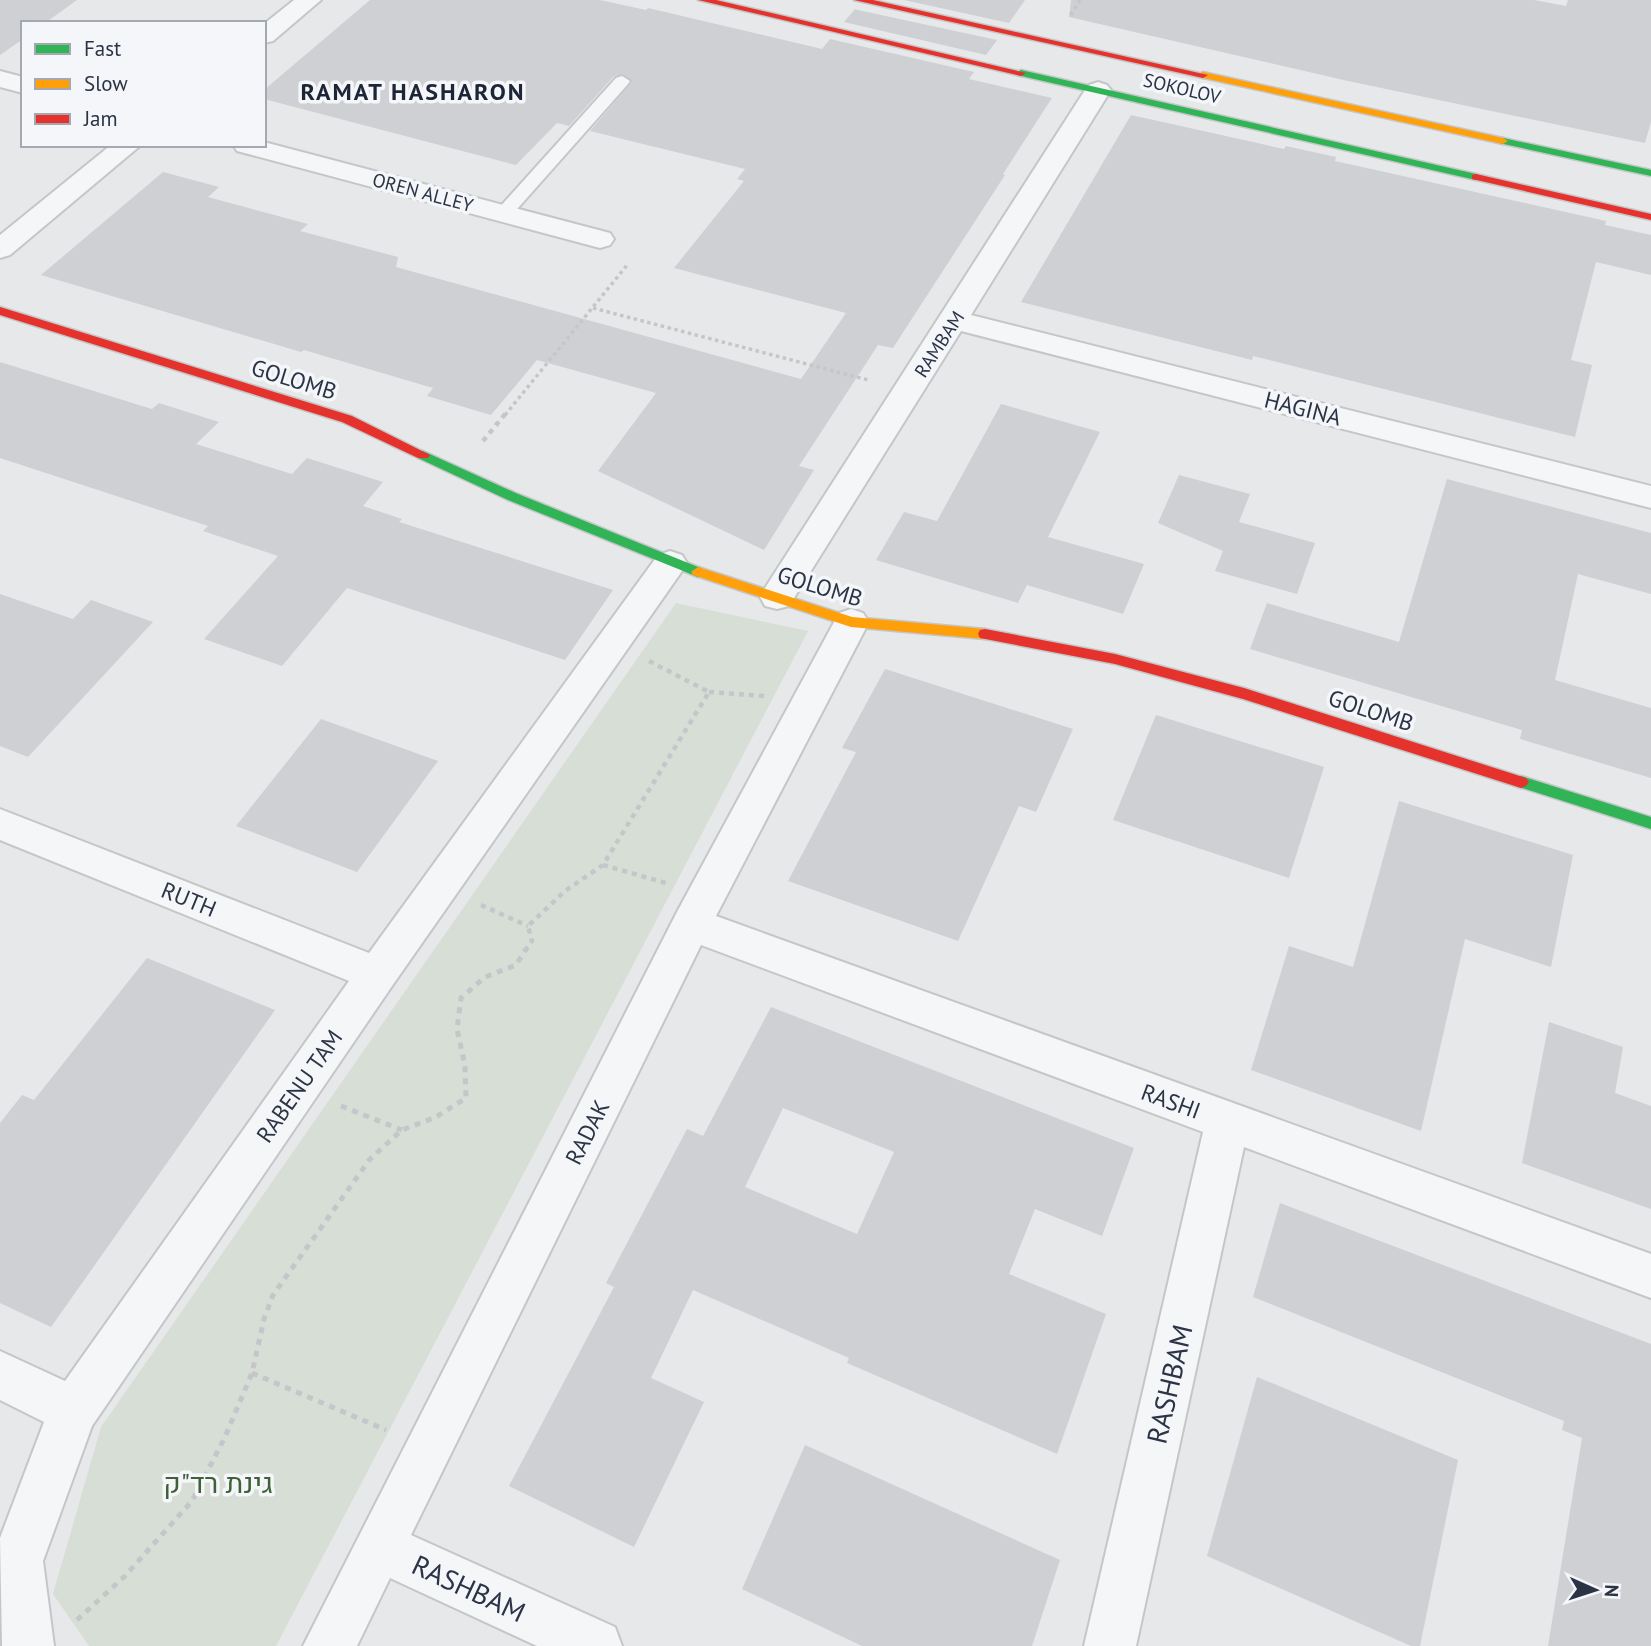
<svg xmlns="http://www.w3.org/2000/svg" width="1651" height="1646" viewBox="0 0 1651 1646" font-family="'PT Sans',Heebo,sans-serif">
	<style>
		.green { fill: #d6ded6 }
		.building { fill: #ced0d3; fill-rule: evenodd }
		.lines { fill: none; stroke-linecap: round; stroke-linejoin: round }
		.lane-casing { stroke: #c4c6c8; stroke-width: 4 }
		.street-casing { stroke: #c4c6c8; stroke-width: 4 }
		.fast-casing { stroke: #c4c6c8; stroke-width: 3 }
		.slow-casing { stroke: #c4c6c8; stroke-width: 3 }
		.jam-casing { stroke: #c4c6c8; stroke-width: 3 }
		.path-far2 { stroke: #c5c6ca; stroke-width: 3.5; stroke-dasharray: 3.5 3.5; stroke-linecap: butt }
		.path-far1 { stroke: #c5c6ca; stroke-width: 4.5; stroke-dasharray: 5 5; stroke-linecap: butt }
		.path { stroke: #c5c6ca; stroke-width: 5; stroke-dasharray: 6 6; stroke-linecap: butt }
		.lane { fill: #f5f6f7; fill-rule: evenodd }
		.street { fill: #f5f6f7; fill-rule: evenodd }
		.fast { fill: #30b455; fill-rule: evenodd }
		.slow { fill: #ff9f0a; fill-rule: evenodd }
		.jam { fill: #e5322d; fill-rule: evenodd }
		.labels { text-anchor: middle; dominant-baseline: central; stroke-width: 7; stroke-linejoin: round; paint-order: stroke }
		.far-street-label { font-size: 19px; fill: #2b3445; stroke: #f4f6f9 }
		.street-label { font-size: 23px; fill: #2b3445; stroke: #f4f6f9 }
		.far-district-label { font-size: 24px; font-weight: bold; letter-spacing: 2px; fill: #1d2536; stroke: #f4f6f9 }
		.near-street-label { font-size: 28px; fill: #2b3445; stroke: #f4f6f9 }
		.near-park-label { font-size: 28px; fill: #3f6138; stroke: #f4f6f9 }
	</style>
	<rect width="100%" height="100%" fill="#e6e8ea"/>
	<polygon class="green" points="676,603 808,631 276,1646 89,1646 53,1594 101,1427"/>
	<g class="building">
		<polygon points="0,0 77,0 45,23 23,23 23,39 0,55"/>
		<polygon points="370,0 600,0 646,10 648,8 822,49 830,39 974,72 969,79 1052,98 1003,174 1005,175 893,348 878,345 799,466 814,470 764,550 598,471 656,393 537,360 491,415 427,396 433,388 304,350 301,352 41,275 163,172 219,187 208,197 308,224 300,231 398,257 396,267 801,379 846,313 674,268 744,181 737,179 745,169 590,131 632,82 623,74 614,76 569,126 557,123 516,165 264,99 264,90"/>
		<polygon points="904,0 1025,0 1009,23"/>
		<polygon points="1071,0 1534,0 1566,6 1568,0 1651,0 1651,122 1645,143 1348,81 1069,17"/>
		<polygon points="855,9 858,10 997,40 986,55 844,22"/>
		<polygon points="1131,115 1284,149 1286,146 1336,157 1335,161 1606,221 1605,225 1651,235 1651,275 1596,262 1571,360 1592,365 1575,437 1253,356 1252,360 1021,302"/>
		<polygon points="0,362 152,409 159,403 219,422 196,444 292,474 307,458 383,482 363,506 402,519 399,522 613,590 565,660 347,588 282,666 204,639 278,556 203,531 208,526 0,458"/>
		<polygon points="1001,404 1100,432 1048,537 1144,564 1123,614 1027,585 1018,603 876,560 904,512 937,521"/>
		<polygon points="1179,475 1250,494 1239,522 1315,543 1297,594 1215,571 1223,551 1158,523"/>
		<polygon points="1447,479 1651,533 1651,594 1578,574 1555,680 1651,708 1651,778 1520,739 1522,730 1250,649 1267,603 1399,642"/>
		<polygon points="0,594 73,619 91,600 153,622 28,757 0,746"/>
		<polygon points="885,669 1073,729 1036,812 1019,806 958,941 788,881 856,752 842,748"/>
		<polygon points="1156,715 1324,767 1289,878 1113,820"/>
		<polygon points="321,719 438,761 357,872 236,826"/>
		<polygon points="1399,801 1573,855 1551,967 1465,939 1421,1131 1251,1070 1289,946 1353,967"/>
		<polygon points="147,958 275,1010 51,1327 0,1303 0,1123 22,1095 34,1100"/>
		<path d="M771,1007L1134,1148L1102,1236L1035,1209L1009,1274L1106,1314L1057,1454L847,1363L849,1358L693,1290L651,1378L704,1402L634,1547L509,1486L614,1287L606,1283L687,1129L703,1136ZM783,1108L894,1152L857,1234L745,1187Z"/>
		<polygon points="1549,1022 1623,1047 1615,1093 1651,1106 1651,1209 1522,1163"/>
		<polygon points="1280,1203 1651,1344 1651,1646 1548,1646 1582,1438 1562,1430 1564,1421 1253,1297"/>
		<polygon points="1257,1377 1458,1460 1420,1646 1411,1646 1207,1556"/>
		<polygon points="805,1445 1060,1560 1032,1646 862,1646 742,1589"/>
	</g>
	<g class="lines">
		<defs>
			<polygon id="lane" points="622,76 630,81 628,84 510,217 498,217 495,213 498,209 616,78"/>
			<g id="street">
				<polygon points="294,0 321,0 273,41 264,43 264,24"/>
				<polygon points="0,71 23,77 23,93 0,87"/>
				<polygon points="1098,82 1107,85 1111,90 971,315 1651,486 1651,508 961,331 789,606 777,609 765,606 760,597 765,588 1085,90 1089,85"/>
				<polygon points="264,142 610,233 614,239 610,245 600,248 237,151 233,145 264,145"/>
				<polygon points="111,145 141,145 10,255 0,258 0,235"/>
				<polygon points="670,551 682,555 687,563 682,571 392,986 92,1426 43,1561 54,1646 2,1646 0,1538 44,1422 0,1400 0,1351 65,1381 349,981 0,840 0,809 369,953 658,555"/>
				<polygon points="851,609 863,613 869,622 716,916 1651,1254 1651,1298 1244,1147 1136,1646 1084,1646 1203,1132 701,945 411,1535 615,1627 622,1646 537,1646 390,1578 357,1646 303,1646 677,912 839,613"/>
			</g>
			<g id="fast">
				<polygon points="1021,70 1476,174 1482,177 1476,180 1017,75 1016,73"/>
				<polygon points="1503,138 1651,170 1651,176 1499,143 1499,139"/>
				<polygon points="423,451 518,494 703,569 705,572 698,577 693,575 508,500 418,458 418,452"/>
				<polygon points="1521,776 1651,817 1651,829 1516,786 1513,782 1516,778"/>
			</g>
			<g id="slow">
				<polygon points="1203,72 1503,138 1508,141 1503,144 1199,77 1198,75"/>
				<polygon points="698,567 852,617 985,629 992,634 985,639 851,627 693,575 691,572"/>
			</g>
			<g id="jam">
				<polygon points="698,0 716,0 1026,73 1021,76"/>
				<polygon points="854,0 873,0 1208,75 1203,78"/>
				<polygon points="1476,174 1651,214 1651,220 1472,179 1472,175"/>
				<polygon points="0,307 352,416 430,455 428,458 418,458 342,422 0,315"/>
				<polygon points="985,629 1115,654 1244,688 1526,778 1529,782 1526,786 1521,788 1243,699 1115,664 980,638 978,634 980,630"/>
			</g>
		</defs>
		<use href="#lane" class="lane-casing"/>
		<use href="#street" class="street-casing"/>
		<use href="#fast" class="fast-casing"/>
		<use href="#slow" class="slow-casing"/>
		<use href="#jam" class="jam-casing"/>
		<g class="path-far2">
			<polyline points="1071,15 1080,0"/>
			<polyline points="593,308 868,380"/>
			<polyline points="505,415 628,264"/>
		</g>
		<g class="path-far1">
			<polyline points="483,441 506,413"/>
			<polyline points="709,692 764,696"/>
			<polyline points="603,865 666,883"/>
			<polyline points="481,905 528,926"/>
			<polyline points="525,951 532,941 528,926 565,891 603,865 709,692 649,661"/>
		</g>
		<g class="path">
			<polyline points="341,1106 402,1130"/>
			<polyline points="252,1373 386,1430"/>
			<polyline points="77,1620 125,1576 192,1501 225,1437 252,1373 264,1319 273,1295 370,1159 402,1130 436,1117 466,1098 465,1066 457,1029 461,998 485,977 516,965 526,949"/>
		</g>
		<use href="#lane" class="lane"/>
		<use href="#street" class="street"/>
		<use href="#fast" class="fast"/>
		<use href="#slow" class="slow"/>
		<use href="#jam" class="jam"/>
	</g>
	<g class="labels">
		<g class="far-street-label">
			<text transform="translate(1182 88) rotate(13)">SOKOLOV</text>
			<text transform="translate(423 192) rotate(15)">OREN ALLEY</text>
			<text transform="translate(939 344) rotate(-57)">RAMBAM</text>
		</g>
		<g class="street-label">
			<text transform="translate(294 379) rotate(17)">GOLOMB</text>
			<text transform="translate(1303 408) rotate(14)">HAGINA</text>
			<text transform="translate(820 586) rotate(17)">GOLOMB</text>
			<text transform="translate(1371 710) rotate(18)">GOLOMB</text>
			<text transform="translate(189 899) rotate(22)">RUTH</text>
			<text transform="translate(299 1086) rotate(-55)">RABENU TAM</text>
			<text transform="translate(1171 1101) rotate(20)">RASHI</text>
			<text transform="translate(587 1132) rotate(-63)">RADAK</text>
		</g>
		<g class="far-district-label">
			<text x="413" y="91">RAMAT HASHARON</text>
		</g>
		<g class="near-street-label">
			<text transform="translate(1169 1384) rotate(-77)">RASHBAM</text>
			<text transform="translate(469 1588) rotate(25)">RASHBAM</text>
		</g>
		<g class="near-park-label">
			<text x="218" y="1482">גינת רד"ק</text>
		</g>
	</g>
	<rect x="21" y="21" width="245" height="126" fill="#f4f6f9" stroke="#a4a8b1" stroke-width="2"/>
	<rect x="35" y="44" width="35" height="10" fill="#30b455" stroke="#a4a8b1" stroke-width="2"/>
	<text x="84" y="56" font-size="21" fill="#2b3445">Fast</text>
	<rect x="35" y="79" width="35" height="10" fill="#ff9f0a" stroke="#a4a8b1" stroke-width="2"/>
	<text x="84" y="91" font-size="21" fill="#2b3445">Slow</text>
	<rect x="35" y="114" width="35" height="10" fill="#e5322d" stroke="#a4a8b1" stroke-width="2"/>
	<text x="84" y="126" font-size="21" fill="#2b3445">Jam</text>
	<g transform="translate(1595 1590) rotate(93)" stroke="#f4f6f9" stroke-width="5" paint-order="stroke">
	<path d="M0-5L12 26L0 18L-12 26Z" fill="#2b3445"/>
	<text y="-10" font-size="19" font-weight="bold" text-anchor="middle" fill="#2b3445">N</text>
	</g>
</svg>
